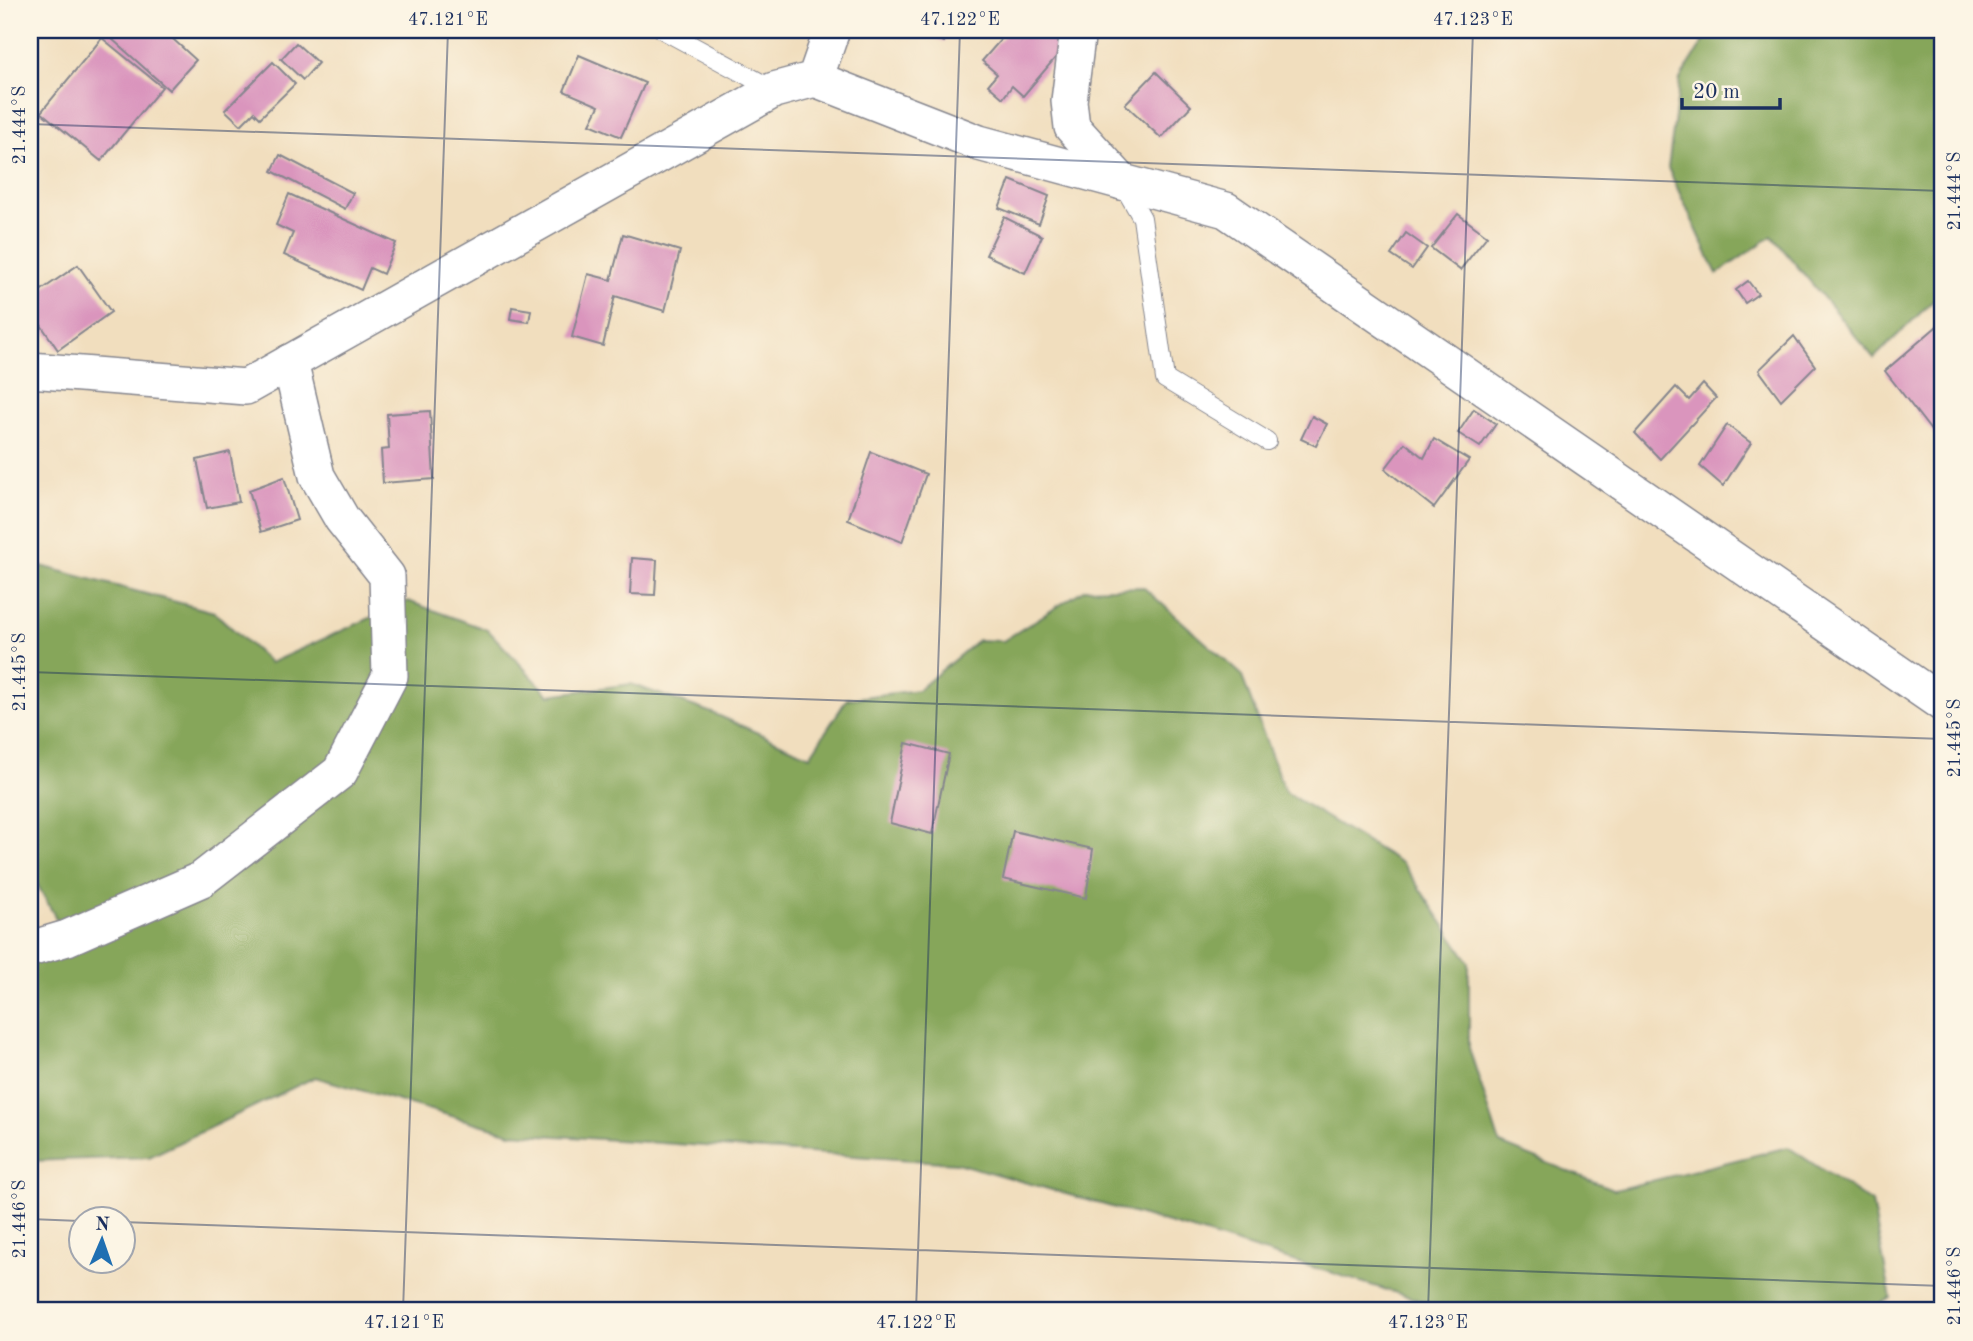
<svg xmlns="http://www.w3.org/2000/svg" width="1973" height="1341" viewBox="0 0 1973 1341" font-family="'Old Standard TT',serif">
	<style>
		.forest { fill: #86a65a; stroke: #506a5c; stroke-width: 2 }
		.building { fill: #da95bd }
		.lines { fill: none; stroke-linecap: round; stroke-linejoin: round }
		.service-casing { stroke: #86868e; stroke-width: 20 }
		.minor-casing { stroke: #86868e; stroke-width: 38 }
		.service { stroke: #fff; stroke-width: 18 }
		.minor { stroke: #fff; stroke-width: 35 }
		.ticks { fill: none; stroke: #1b2f5e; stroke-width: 2; stroke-opacity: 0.45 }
		.neatline { fill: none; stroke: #1b2f5e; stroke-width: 2.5 }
		.ticks-label { font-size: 18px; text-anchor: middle; fill: #1b2f5e }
	</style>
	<rect width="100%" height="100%" fill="#fcf5e5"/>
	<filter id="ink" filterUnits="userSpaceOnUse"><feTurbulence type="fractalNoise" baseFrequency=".0143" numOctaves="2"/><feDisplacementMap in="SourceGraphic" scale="14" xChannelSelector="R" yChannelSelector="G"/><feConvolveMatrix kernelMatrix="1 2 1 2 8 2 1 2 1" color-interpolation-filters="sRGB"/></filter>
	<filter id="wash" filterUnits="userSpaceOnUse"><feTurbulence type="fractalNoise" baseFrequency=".00686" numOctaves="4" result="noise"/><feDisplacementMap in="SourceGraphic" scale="28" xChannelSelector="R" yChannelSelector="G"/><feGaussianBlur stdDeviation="1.57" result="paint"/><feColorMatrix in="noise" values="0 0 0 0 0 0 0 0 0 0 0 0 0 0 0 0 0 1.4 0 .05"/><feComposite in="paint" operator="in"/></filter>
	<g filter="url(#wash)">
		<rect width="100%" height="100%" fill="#f1debe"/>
		<g class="forest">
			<polygon points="1711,30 1943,30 1943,90 1940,94 1943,101 1943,291 1874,358 1772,236 1717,274 1668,168 1680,79"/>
			<polygon points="30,563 214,612 270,663 408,601 488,630 549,695 631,684 715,714 810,756 847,699 918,690 978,640 1003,641 1085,589 1143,587 1241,674 1285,792 1403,864 1469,962 1469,1048 1500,1144 1615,1190 1788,1147 1872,1203 1891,1298 1866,1311 1455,1311 1189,1229 957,1163 511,1133 315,1077 149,1157 30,1161 30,949 67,938 37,884 30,882"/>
		</g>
		<g id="blocks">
			<g class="building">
				<polygon points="102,30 163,30 196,60 169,90"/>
				<polygon points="920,30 950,30 944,42"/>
				<polygon points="1009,30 1050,30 1067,44 1023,96 1012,86 1003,98 988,85 997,74 982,61"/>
				<polygon points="102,38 162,87 101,161 41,112"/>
				<polygon points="296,43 318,63 303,80 281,59"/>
				<polygon points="579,55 645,83 621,137 590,124 599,106 564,91"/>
				<polygon points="273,62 295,84 260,118 254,112 241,125 225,110"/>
				<polygon points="1156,72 1191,106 1161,138 1125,104"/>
				<polygon points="280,155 353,193 345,209 272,171"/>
				<polygon points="1010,180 1049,196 1039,224 999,208"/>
				<polygon points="289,194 396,243 383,274 370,268 361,290 284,255 293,233 276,225"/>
				<polygon points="1458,214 1487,236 1460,270 1431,248"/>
				<polygon points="1004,217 1042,236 1025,273 986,255"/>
				<polygon points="1406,233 1427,248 1412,269 1391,255"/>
				<polygon points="623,234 680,251 665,311 615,296 603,346 572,337 588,274 611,280"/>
				<polygon points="78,265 111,312 58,350 30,309 30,298"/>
				<polygon points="1748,281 1758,294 1745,303 1736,290"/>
				<polygon points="512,307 531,310 529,322 510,319"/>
				<polygon points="1943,321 1943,446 1885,371"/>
				<polygon points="1794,336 1815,366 1781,400 1759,370"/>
				<polygon points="1703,384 1716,398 1660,459 1635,433 1676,387 1689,400"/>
				<polygon points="1474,409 1496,424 1480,447 1458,433"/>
				<polygon points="430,411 434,479 383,483 381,450 389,449 387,414"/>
				<polygon points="1312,416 1327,424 1316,446 1301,439"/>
				<polygon points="1727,425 1751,443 1723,486 1700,466"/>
				<polygon points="1434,439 1469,460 1434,508 1385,469 1405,443 1424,458"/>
				<polygon points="230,452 239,502 207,508 197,460"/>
				<polygon points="871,452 926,474 902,542 848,520"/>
				<polygon points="284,477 297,520 261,532 249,490"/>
				<polygon points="632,558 657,560 655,595 630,594"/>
				<polygon points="906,743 949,754 932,834 890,823"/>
				<polygon points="1013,831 1093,849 1086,898 1003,879"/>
			</g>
		</g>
	</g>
	<g filter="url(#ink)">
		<use href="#blocks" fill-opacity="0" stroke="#86868e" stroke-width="2"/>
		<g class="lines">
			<defs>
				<g id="service">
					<polyline points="663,30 774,90"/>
					<polyline points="1123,185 1142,218 1165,379 1267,441"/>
				</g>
				<g id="minor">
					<polyline points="1078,30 1069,101 1072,127 1122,182"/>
					<polyline points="815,79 979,143 1226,210 1943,704"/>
					<polyline points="30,370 246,387 774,90 815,79 832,30"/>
					<polyline points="30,949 67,938 202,879 340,772 390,676 387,576 342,519 317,476 290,362"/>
				</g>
			</defs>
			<use href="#service" class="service-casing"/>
			<use href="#minor" class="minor-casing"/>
			<use href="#service" class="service"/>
			<use href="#minor" class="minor"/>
		</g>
	</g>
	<path class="ticks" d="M30,124L1943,191M30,672L1943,739M30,1219L80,1221M122,1222L1943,1286M403,1311L448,30M916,1311L960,30M1428,1311L1473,30M1941,1311L1943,1235"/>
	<rect width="1973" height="1341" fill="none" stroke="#fcf5e5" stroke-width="77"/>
	<g transform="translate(102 1240) rotate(2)"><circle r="33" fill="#fcf5e5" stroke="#a2a6af" stroke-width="2"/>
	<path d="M0-5L12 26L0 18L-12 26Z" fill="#1f6fb2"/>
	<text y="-10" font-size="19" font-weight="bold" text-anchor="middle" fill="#1b2f5e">N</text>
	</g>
	<path d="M1682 98v10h98v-10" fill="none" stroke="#1b2f5e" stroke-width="3.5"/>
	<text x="1693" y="98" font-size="21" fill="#1b2f5e" stroke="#fcf5e5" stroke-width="5" paint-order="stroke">20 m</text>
	<rect x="38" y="38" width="1896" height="1264" class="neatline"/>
	<g class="ticks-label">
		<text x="448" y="25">47.121°E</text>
		<text x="960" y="25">47.122°E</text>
		<text x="1473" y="25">47.123°E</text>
		<text transform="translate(19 125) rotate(-90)" y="6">21.444°S</text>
		<text transform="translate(1954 191) rotate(-90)" y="6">21.444°S</text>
		<text transform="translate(19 672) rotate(-90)" y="6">21.445°S</text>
		<text transform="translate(1954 738) rotate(-90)" y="6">21.445°S</text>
		<text transform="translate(19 1219) rotate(-90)" y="6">21.446°S</text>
		<text transform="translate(1954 1286) rotate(-90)" y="6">21.446°S</text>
		<text x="404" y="1328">47.121°E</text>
		<text x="916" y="1328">47.122°E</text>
		<text x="1428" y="1328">47.123°E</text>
	</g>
</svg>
